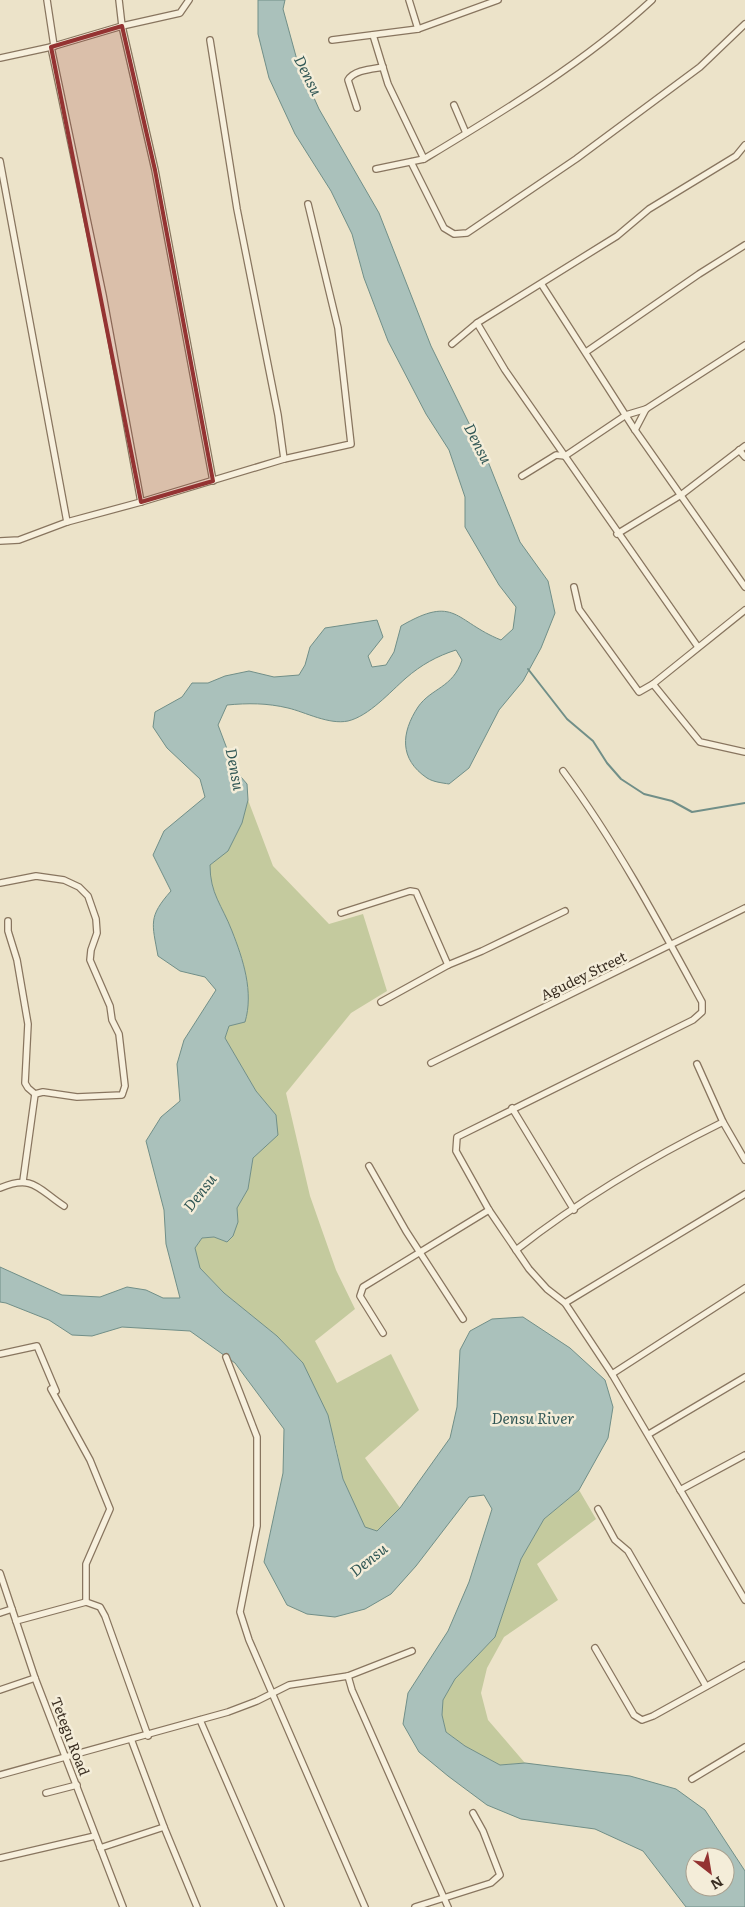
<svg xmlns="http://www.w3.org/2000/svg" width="745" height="1907" viewBox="0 0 745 1907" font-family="Literata,serif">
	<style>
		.green { fill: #c4ca9e }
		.water { fill: #aac1bb; stroke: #718f88; fill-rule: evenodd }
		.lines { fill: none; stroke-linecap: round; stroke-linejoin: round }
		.stream { stroke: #718f88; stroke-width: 2 }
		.minor-casing { stroke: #88755f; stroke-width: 8 }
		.minor { stroke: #f7f0dd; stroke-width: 5.5 }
		.marked { fill: #943332; fill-opacity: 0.2; stroke: #943332; stroke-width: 4; stroke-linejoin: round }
		.labels { text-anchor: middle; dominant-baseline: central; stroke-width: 5; stroke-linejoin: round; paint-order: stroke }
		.street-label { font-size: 14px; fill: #392d21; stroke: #f4edd9 }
		.water-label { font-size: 15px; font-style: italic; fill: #325856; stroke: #f4edd9 }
	</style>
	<rect width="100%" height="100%" fill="#ece3c9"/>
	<g class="green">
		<path d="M248,800L273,866L329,924L363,914L387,991L351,1013L286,1093L310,1196L336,1270L355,1309L315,1341L337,1383L391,1354L419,1410L365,1458L400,1508L377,1531L364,1527L343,1479L335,1442L303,1363L277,1336L224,1293L200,1268L195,1248L202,1238L214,1237L227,1242L238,1222L237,1208L248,1189L253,1158L263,1148L276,1115L256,1091L225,1038L229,1026L245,1022C254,992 243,959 232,931C222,905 210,894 210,865C235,845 240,831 248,800Z"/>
		<polygon points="579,1490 596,1519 537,1564 558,1600 504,1637 487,1668 481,1693 488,1720 525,1763 500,1765 465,1746 446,1732 442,1715 443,1700 455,1679 495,1637 521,1559 544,1519"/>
	</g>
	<path class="water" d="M258,0H285L283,9L297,60L319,109L379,213L431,346L489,464L520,542L548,581L555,613L541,648L523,681L499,710L469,768L449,784C443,783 433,782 427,778C399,759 401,733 418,707C431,688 453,688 462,660L456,650C437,656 421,665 406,678C390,692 369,716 348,721C329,725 305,712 288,708C267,703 248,703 227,705L218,725L235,770L247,784L248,800L242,823L228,851L210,865C210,894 222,905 232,931C243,959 254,992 245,1022L229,1026L225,1038L256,1091L276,1115L278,1135L253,1158L248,1189L237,1208L238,1222L233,1236L227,1242L214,1237L202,1238L195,1248L200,1268L224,1293L277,1336L303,1363L328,1415L343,1479L365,1527L377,1531L400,1508L450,1438L457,1407L460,1350L470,1331L492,1319L523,1317L570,1348L605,1380L613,1407L608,1438L579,1490L544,1519L521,1559L495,1637L455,1679L443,1700L442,1715L446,1732L465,1746L500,1765L525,1763L630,1776L676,1789L705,1810L745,1871V1907H686L643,1851L595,1829L521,1819L487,1805L448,1776L419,1752L403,1724L408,1693L448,1631L469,1582L492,1509L484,1495L469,1497L416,1566L391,1594L365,1609L335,1617L307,1614L287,1605L264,1562L283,1473L284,1429L235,1363L190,1331L122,1327L92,1336L72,1335L49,1320L6,1303L0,1302V1267L62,1295L100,1297L127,1287L146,1290L163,1298H180L166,1244L164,1210L146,1141L161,1117L180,1101L177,1064L184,1040L216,990L205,977L180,971L158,956C152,923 148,917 171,891L153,855L164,831L205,797L200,779L167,748L153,727L155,712L182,697L192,683H208L225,676L249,671L274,677L299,675L305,665L310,647L325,628L377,620L383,637L368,656L372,667L386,665L394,652L401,626C456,594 454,621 501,640L513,629L516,607L499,585L465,527V497L449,450L426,414L388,341L364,278L352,234L331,191L295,134L269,78L258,34ZM695,1857H725V1887H695Z"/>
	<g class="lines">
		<polyline class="stream" points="528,669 567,719 593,741 607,763 621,779 644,794 672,801 692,812 745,803"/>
		<defs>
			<g id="minor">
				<polyline points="47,0 54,46"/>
				<polyline points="119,0 122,26 180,13 189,0"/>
				<polyline points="409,0 418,29"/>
				<polyline points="373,35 388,84 424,159 376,169"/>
				<polyline points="210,40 237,209 278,415 284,459"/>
				<polyline points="332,40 418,29 498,0"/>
				<polyline points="51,47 103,295 141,502"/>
				<polyline points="0,58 51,47 122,26 155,170 213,481"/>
				<polyline points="454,105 466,133"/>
				<path d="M357,108L348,80C354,70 372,69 383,67"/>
				<path d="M424,159C502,112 584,63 652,0"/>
				<polyline points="0,161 67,522"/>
				<polyline points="411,162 444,228 454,234 467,233 576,159 700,67 745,24"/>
				<polyline points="542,285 635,430 745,587"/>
				<polyline points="452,344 477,323"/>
				<polyline points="586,352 699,274 745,245"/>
				<polyline points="635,430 646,409 745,345"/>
				<polyline points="739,450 745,457"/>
				<polyline points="522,476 556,455 565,456 626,415 646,409"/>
				<polyline points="617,534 681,495 745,446"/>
				<polyline points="0,541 19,540 67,522 141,502 284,459 351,444 338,328 308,204"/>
				<polyline points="574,587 579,609 639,692 653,684 745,610"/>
				<polyline points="698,647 505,370 477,323 617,236 649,209 736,156 745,145"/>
				<polyline points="653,684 700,742 745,752"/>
				<path d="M563,771C616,843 659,923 702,1002V1012L693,1020L457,1137L456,1151L489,1210L529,1269L547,1289L565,1303L612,1374L745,1600"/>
				<polyline points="0,883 36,876 64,880 79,887 88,896 96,919 97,933 91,950 90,960 110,1006 112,1020 119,1034 125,1086 122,1095 77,1097 43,1092 35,1094 28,1088 25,1083 28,1024 17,960 8,931 8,921"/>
				<polyline points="341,913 410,891 416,892 448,965"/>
				<polyline points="381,1002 448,965 482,951 565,911"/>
				<polyline points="431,1063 745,908"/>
				<polyline points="697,1064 723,1122 745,1160"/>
				<polyline points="512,1108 574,1210"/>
				<polyline points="369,1166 406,1231 463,1319"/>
				<polyline points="23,1181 35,1094"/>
				<path d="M0,1188C33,1174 38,1189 64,1206"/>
				<path d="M516,1250C579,1201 652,1157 723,1122"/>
				<polyline points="565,1303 745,1194"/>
				<polyline points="383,1333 360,1296 363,1287 489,1210"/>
				<polyline points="0,1354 37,1346 56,1391"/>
				<polyline points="226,1357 257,1437 257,1526 240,1612 249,1640 365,1907"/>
				<polyline points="612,1374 745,1288"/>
				<polyline points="51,1389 90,1460 110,1509 86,1564 86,1602"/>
				<polyline points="649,1434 745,1377"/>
				<polyline points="680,1490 745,1455"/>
				<polyline points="598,1509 615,1540 628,1551 706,1686"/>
				<polyline points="0,1573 35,1678 123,1907"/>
				<polyline points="0,1613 12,1609"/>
				<polyline points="16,1621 86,1602 100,1607 105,1616 148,1736"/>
				<polyline points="595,1648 634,1715 642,1720 653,1716 745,1665"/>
				<polyline points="348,1676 352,1690 448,1907"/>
				<polyline points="0,1690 35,1678"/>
				<polyline points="200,1720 281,1907"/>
				<polyline points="131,1739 164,1827 197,1907"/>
				<polyline points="0,1775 228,1712 257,1701 289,1685 348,1676 412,1651"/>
				<polyline points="692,1779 745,1747"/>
				<polyline points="46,1793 77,1785"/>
				<polyline points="100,1848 164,1827"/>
				<polyline points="0,1858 95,1836"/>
				<polyline points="415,1907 491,1883 500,1875 483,1831 473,1813"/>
			</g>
		</defs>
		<use href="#minor" class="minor-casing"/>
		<use href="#minor" class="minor"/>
	</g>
	<path class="marked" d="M122,26L155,170L213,481L141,502L51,47Z"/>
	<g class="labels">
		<g class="street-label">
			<text transform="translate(583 975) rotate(-26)">Agudey Street</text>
			<text transform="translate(71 1736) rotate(69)">Tetegu Road</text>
		</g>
		<g class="water-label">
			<text transform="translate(309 75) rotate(63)">Densu</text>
			<text transform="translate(479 443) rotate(63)">Densu</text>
			<text transform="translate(236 769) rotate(79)">Densu</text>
			<text transform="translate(199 1192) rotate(-52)">Densu</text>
			<text x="533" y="1417">Densu River</text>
			<text transform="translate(368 1559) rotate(-39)">Densu</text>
		</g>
	</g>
	<g transform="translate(710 1872) rotate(149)"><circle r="24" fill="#f4edd9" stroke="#a9a08f"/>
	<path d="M0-4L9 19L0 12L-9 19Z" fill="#943332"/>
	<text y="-8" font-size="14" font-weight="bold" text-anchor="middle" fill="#392d21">N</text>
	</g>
</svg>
